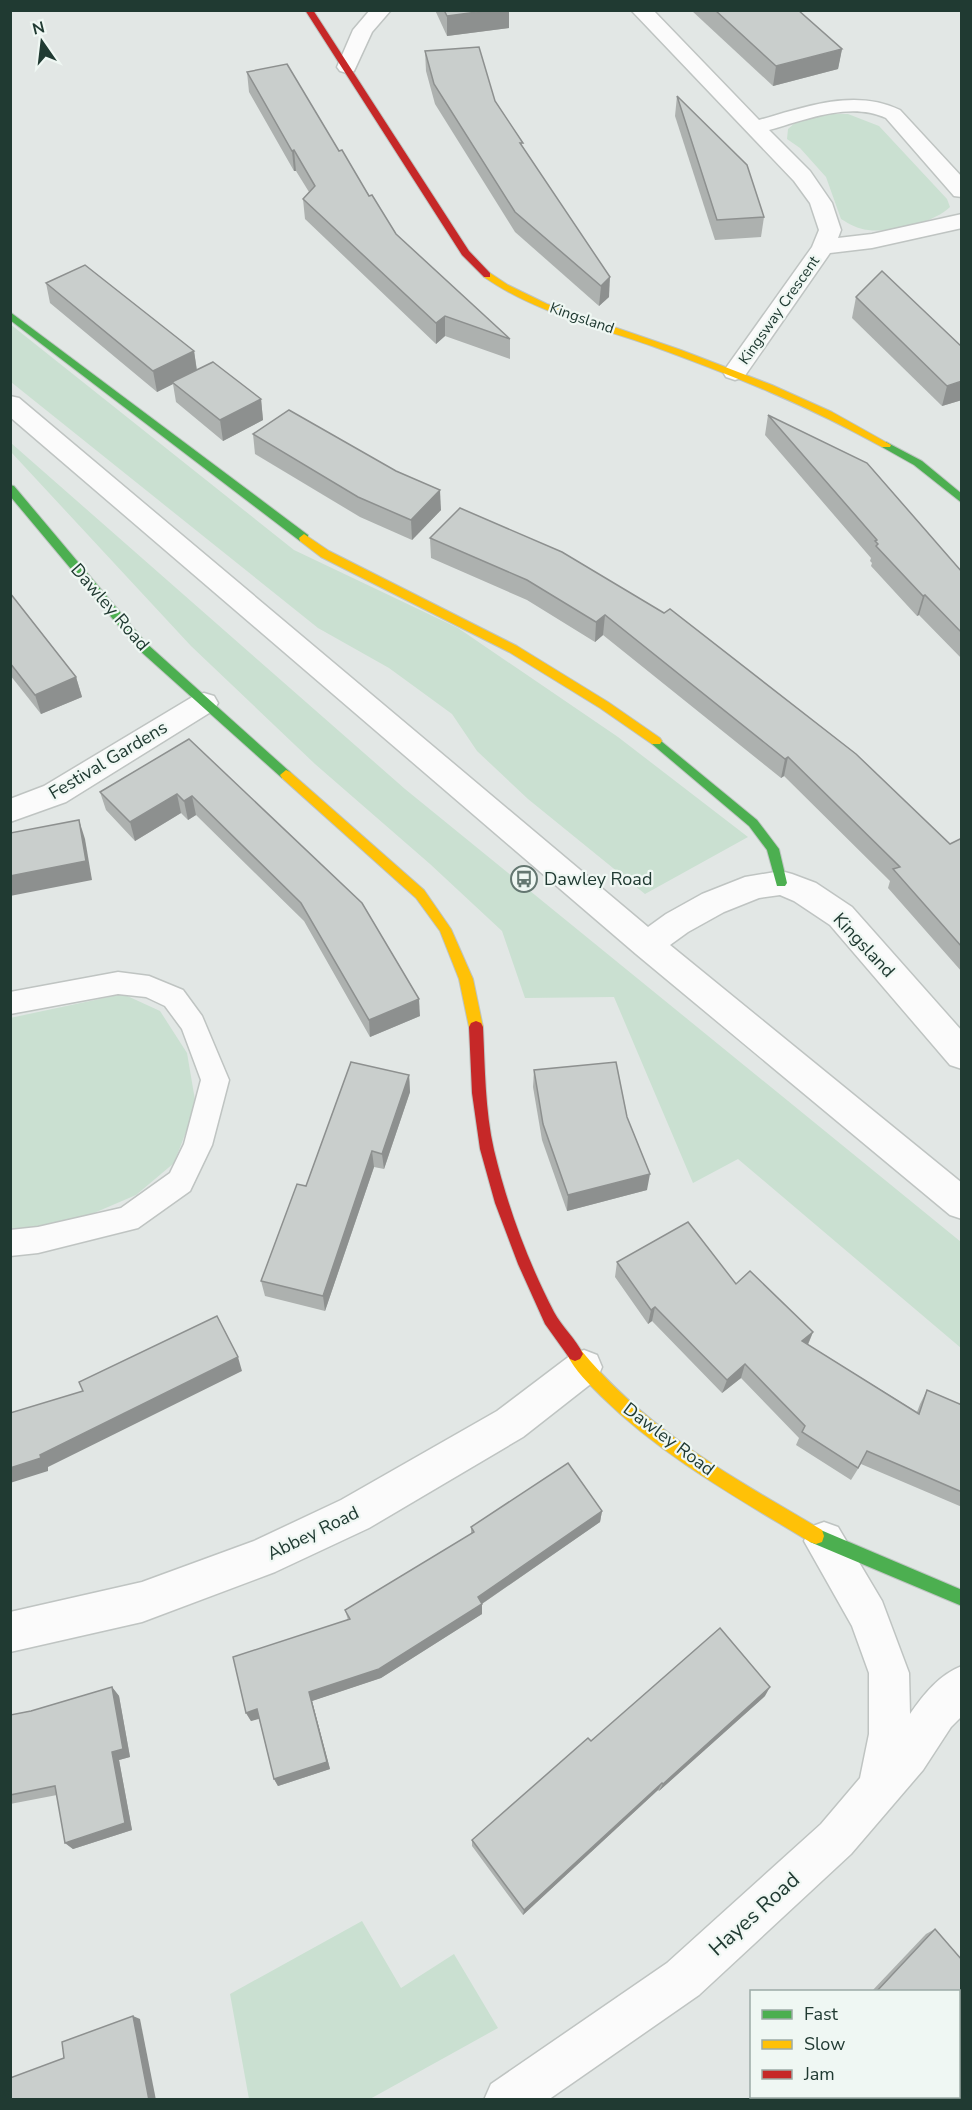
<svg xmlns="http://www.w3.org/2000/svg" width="972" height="2110" viewBox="0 0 972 2110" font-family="'Nunito Sans',sans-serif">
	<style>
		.green { fill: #cae0d1 }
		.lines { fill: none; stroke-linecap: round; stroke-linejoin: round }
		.lane-casing { stroke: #bfc4c2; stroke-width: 3 }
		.street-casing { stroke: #bfc4c2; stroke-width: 3 }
		.fast-casing { stroke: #bec5c2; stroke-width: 2 }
		.slow-casing { stroke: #bec5c2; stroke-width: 2 }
		.jam-casing { stroke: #bec5c2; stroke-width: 2 }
		.lane { fill: #fbfbfb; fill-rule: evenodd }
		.street { fill: #fbfbfb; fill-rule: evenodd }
		.fast { fill: #4caf50; fill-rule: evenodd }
		.slow { fill: #ffc107; fill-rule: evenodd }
		.jam { fill: #c62828; fill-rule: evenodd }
		.wall { fill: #adb1af }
		.shaded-wall { fill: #8d908f }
		.building { fill: #c9cecc; stroke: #8d908f; stroke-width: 1.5 }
		.labels { text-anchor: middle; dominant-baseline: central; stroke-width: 4.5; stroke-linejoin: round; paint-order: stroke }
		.far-street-label { font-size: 15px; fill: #203a32; stroke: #eff7f3 }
		.street-label { font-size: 18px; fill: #203a32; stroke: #eff7f3 }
		.poi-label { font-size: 18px; fill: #203a32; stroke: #eff7f3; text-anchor: start }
		.near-street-label { font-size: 21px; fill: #203a32; stroke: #eff7f3 }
	</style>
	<rect width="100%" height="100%" fill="#e2e7e5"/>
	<g class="green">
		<path d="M827,114H848L879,126L947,199L950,207C934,223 890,233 868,230C858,229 849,224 841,219L826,177L800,148L787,139L788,129L796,122Z"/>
		<polygon points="10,324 294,550 458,628 618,737 748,837 645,894 528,799 477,751 452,714 389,668 318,628 11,382"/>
		<polygon points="11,443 405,789 961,1242 961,1348 738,1159 693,1183 614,997 525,998 502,931 430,864 315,764 191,646 11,452"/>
		<polygon points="123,994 160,1011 187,1053 196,1106 174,1163 136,1195 73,1222 11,1231 10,1018"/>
		<polygon points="362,1921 401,1988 454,1954 498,2028 370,2099 249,2099 230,1994"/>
	</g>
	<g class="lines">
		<defs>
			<polygon id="lane" points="118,972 149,976 183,990 202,1016 229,1080 212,1145 190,1191 138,1228 38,1253 10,1256 10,1230 38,1227 121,1208 170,1173 184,1144 201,1080 182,1029 165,1006 146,997 118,994 10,1014 10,992"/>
			<g id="street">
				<polygon points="370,10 391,10 372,32 354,71 347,73 340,71 337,67 353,30"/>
				<path d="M631,10H653L759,120C805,107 855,88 900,110L962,177V197L954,196L886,118C850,101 805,120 769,130L810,171L832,203L841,230L838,238L872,234L962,214V228L872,248L830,253L744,377L735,380L726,377L723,372L812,247L819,230L810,203L794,181Z"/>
				<polygon points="10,396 19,398 648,927 666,914 702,894 745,877 781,871 792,874 816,883 852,907 962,1031 962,1069 950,1065 830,925 794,901 780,895 759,898 724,912 688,932 670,945 962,1183 962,1219 950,1215 636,954 10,417"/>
				<polygon points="204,693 214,696 218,703 214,710 66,802 10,822 10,799 44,786 194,696"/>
				<polygon points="584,1350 597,1355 602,1367 597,1379 523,1437 369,1528 275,1572 142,1622 10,1652 10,1612 142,1582 254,1541 341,1500 497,1411 571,1355"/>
				<path d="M824,1522L838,1527L882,1601L909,1673L910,1714C924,1694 939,1675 962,1666V1716L951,1727L923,1770L851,1854L699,1995L548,2100H484L491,2084L667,1963L821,1824L860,1778L869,1734V1673L852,1626L804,1541L810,1527Z"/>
			</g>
			<g id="fast">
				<polygon points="10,312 308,535 308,541 300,541 10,320"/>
				<polygon points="886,442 922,461 962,494 962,503 914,465 882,447 882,443"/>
				<polygon points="10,485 14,486 146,643 290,772 292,775 290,778 282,778 138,649 10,496"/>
				<polygon points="656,737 757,820 779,849 787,883 785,886 777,886 767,850 749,826 652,744 650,741 652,738"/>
				<polygon points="816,1528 962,1590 962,1606 810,1542 808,1536 810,1530"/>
			</g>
			<g id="slow">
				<path d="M484,273H490L508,285L547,304L681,350L772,385L832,412L891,445L890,447H882C809,406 732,375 652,346C594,326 535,312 484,277Z"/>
				<polygon points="304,534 329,551 517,646 608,702 660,738 662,741 660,744 652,744 600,708 509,652 321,557 300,541 299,538"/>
				<polygon points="286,770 290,772 424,890 451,929 473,979 483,1027 481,1031 471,1031 469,1027 459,979 440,931 416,898 282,778 280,775"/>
				<path d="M575,1347L580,1349C647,1431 732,1477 822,1530L824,1536L822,1542L816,1544L810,1542C738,1498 663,1457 602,1397C590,1385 574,1370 567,1354L570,1349Z"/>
			</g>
			<g id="jam">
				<polygon points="305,10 313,10 469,251 490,273 490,277 484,277 462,255"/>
				<path d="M476,1021L481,1023L483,1027C485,1068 485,1110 494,1150C507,1205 528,1262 554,1312C562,1327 576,1339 583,1354L580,1359L575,1361L570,1359L545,1324L518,1264L495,1203L480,1149L472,1093L469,1027L471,1023Z"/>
			</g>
		</defs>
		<use href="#lane" class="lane-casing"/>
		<use href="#street" class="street-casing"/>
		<use href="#fast" class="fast-casing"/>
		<use href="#slow" class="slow-casing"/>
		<use href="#jam" class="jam-casing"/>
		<use href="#lane" class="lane"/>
		<use href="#street" class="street"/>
		<use href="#fast" class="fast"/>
		<use href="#slow" class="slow"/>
		<use href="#jam" class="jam"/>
	</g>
	<g class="wall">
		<polygon points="435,10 509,10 509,28 447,36"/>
		<polygon points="691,10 798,10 842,49 838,69 773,86"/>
		<polygon points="425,51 495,101 609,297 599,306 515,232 435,104 426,71"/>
		<polygon points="247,72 339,151 396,234 510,339 510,359 445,336 436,344 305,219 303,199 309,192 296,171 294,171 249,92"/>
		<polygon points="677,96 764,217 761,237 715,240 675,116"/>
		<polygon points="46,283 194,351 197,370 261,399 263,420 223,441 176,402 173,384 157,392 50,303"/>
		<polygon points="856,297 962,347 962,400 942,406 852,318"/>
		<polygon points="768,415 962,572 962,659 919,615 917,616 871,566 872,563 870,561 871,558 765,435"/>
		<polygon points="253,434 441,510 412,540 360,517 255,454"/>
		<polygon points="460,508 950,844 962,838 962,972 888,888 890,881 784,776 781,778 603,635 595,642 527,600 431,558 430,538"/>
		<polygon points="10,593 76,677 82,697 41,714 10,675"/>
		<polygon points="189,739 420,1016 370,1037 304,921 196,815 188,820 181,813 135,841 106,810 100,792"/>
		<polygon points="534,1070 647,1190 567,1211 542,1140 533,1087"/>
		<polygon points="409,1075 410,1092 384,1169 374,1167 325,1311 265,1296 261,1281 306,1186"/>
		<polygon points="617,1262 736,1284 813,1332 808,1345 917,1412 920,1404 927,1390 962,1405 962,1507 861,1464 851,1480 796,1445 799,1438 741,1378 722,1393 652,1321 648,1324 615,1277"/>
		<polygon points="602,1511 600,1522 482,1604 482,1614 381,1678 312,1701 330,1769 278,1786 274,1779 259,1718 251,1721 246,1713 348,1620 345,1610 471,1534 471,1527"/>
		<polygon points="112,1687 119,1696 130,1757 119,1760 132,1830 73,1849 65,1843 57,1795 10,1804 10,1715 31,1711"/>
		<polygon points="765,1696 659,1791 658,1790 523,1915 472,1846 472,1840 591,1741"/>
		<polygon points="935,1929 958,1992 871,1992 926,1934"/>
	</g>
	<g class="shaded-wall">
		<polygon points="492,10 509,10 509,28 447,36 447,16"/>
		<polygon points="842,49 838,69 773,86 776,66"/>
		<polygon points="294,150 296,171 294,171 292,151"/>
		<polygon points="610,277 609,297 599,306 601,286"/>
		<polygon points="445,316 445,336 436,344 436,323"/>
		<polygon points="194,351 197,372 172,382 173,384 157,392 153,371"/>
		<polygon points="962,381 962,400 942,406 947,386"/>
		<polygon points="261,399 263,420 223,441 220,420"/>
		<polygon points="440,490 441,510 412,540 411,520"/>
		<polygon points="925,595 919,615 917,616 923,596"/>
		<polygon points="605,615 603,635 595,642 596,622"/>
		<polygon points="76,677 82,697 41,714 35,695"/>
		<polygon points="788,757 784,776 781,778 785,759"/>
		<polygon points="177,794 181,813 135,841 130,822"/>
		<polygon points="192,796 196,815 188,820 184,801"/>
		<polygon points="79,820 85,839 92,880 10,896 10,876"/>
		<polygon points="419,999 420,1016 370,1037 369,1020"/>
		<polygon points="409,1075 410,1092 384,1169 382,1154"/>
		<polygon points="372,1151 374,1167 325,1311 323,1296"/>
		<polygon points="650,1174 647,1190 567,1211 568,1195"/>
		<polygon points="655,1307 652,1321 648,1324 651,1310"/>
		<polygon points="813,1332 807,1346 802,1341"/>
		<polygon points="238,1357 242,1371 48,1467 48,1471 10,1483 10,1468"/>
		<polygon points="745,1364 741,1378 722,1393 727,1380"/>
		<polygon points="602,1511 600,1522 480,1605 482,1604 482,1614 381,1678 312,1701 330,1769 278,1786 274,1779 309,1692 478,1597"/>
		<polygon points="112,1687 119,1696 130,1757 119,1760 132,1830 73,1849 65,1843 112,1752"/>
		<polygon points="770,1687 765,1696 659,1791 663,1784"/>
		<polygon points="257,1709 262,1718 251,1721 246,1713"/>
		<polygon points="662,1783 658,1790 523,1915 524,1910"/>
		<polygon points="133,2016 140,2019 156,2100 149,2100"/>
	</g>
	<g class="building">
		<polygon points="444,10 492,10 447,16"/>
		<polygon points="715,10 798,10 842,49 776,66"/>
		<polygon points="479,47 495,101 523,143 520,143 610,277 601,286 515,212 434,84 425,51"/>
		<polygon points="287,64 339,151 342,150 369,196 372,195 396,234 510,339 445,316 436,323 303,199 315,186 294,150 292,151 247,72"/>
		<polygon points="677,96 747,165 764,217 717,220"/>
		<polygon points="85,265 194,351 153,371 46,283"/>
		<polygon points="882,271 962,347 962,381 947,386 856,297"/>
		<polygon points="213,362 261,399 220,420 172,382"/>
		<polygon points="289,410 396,471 440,490 411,520 358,497 253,434"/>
		<polygon points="768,415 867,463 962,572 962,633 925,595 923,596 876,546 878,544 875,541 877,540"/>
		<polygon points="460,508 562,552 664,613 670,609 856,754 950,844 962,838 962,947 893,869 900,867 788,757 785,759 605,615 596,622 527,580 430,538"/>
		<polygon points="10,593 76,677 35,695 10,663"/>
		<polygon points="189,739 362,903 419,999 369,1020 301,903 192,796 184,801 177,794 130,822 100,792"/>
		<polygon points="79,820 86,861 10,876 10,833"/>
		<polygon points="351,1062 409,1075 382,1154 372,1151 323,1296 261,1281 297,1184 306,1186"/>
		<polygon points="616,1062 627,1117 650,1174 568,1195 543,1124 534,1070"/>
		<polygon points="688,1222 736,1284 750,1271 813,1332 802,1341 919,1414 927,1390 962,1405 962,1492 867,1451 858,1468 802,1432 805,1426 745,1364 727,1380 655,1307 651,1310 617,1262"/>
		<polygon points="217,1316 238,1357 40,1455 41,1458 10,1468 10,1413 83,1391 79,1382"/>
		<polygon points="568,1463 602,1511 478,1597 482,1604 379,1669 309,1692 327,1762 274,1779 257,1709 246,1713 233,1657 350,1619 345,1610 474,1532 471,1527"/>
		<polygon points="720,1628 770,1687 663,1784 662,1783 524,1910 472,1840 588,1738 591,1741"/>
		<polygon points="112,1687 123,1749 112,1752 125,1823 65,1843 55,1786 10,1795 10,1715 31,1711"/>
		<polygon points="935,1929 962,1960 962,2028 958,2031 958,1992 876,1992"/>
		<polygon points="133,2016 149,2100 10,2100 10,2078 64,2058 62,2042"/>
		<polygon points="760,2097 896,2097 892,2100 756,2100"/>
	</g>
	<defs>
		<symbol id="bus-ring" viewBox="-11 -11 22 22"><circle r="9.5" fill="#eff7f3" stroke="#647771" stroke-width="1.5"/><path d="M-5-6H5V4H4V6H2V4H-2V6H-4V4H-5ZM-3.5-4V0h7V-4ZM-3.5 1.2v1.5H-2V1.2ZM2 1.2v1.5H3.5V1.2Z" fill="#647771"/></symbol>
	</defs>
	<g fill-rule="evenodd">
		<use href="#bus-ring" x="509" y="864" width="30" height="30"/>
	</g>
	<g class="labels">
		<g class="far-street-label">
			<text transform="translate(779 310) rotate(-55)">Kingsway Crescent</text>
			<text transform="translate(582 318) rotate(19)">Kingsland</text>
		</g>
		<g class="street-label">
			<text transform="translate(110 607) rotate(49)">Dawley Road</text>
			<text transform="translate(108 760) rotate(-31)">Festival Gardens</text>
			<text transform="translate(864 945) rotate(47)">Kingsland</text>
			<text transform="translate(669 1439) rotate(37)">Dawley Road</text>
			<text transform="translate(313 1533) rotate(-26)">Abbey Road</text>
		</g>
		<g class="poi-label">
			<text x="544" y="879">Dawley Road</text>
		</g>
		<g class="near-street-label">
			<text transform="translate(754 1914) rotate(-42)">Hayes Road</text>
		</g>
	</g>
	<rect width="972" height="2110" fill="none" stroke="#203a32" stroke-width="24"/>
	<rect x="750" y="1990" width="210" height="108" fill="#eff7f3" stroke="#9caba6" stroke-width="1.5"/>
	<rect x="762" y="2010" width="30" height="9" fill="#4caf50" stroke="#9caba6" stroke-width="1.5"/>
	<text x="804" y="2020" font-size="18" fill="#203a32">Fast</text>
	<rect x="762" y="2040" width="30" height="9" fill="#ffc107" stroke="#9caba6" stroke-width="1.5"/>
	<text x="804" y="2050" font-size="18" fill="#203a32">Slow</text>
	<rect x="762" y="2070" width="30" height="9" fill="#c62828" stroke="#9caba6" stroke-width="1.5"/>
	<text x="804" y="2080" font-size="18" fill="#203a32">Jam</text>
	<g transform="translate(42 42) rotate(346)" stroke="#eff7f3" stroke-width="4.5" paint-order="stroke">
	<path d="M0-4.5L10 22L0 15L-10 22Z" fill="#203a32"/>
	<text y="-9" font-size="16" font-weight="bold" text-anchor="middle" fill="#203a32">N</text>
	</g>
</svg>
